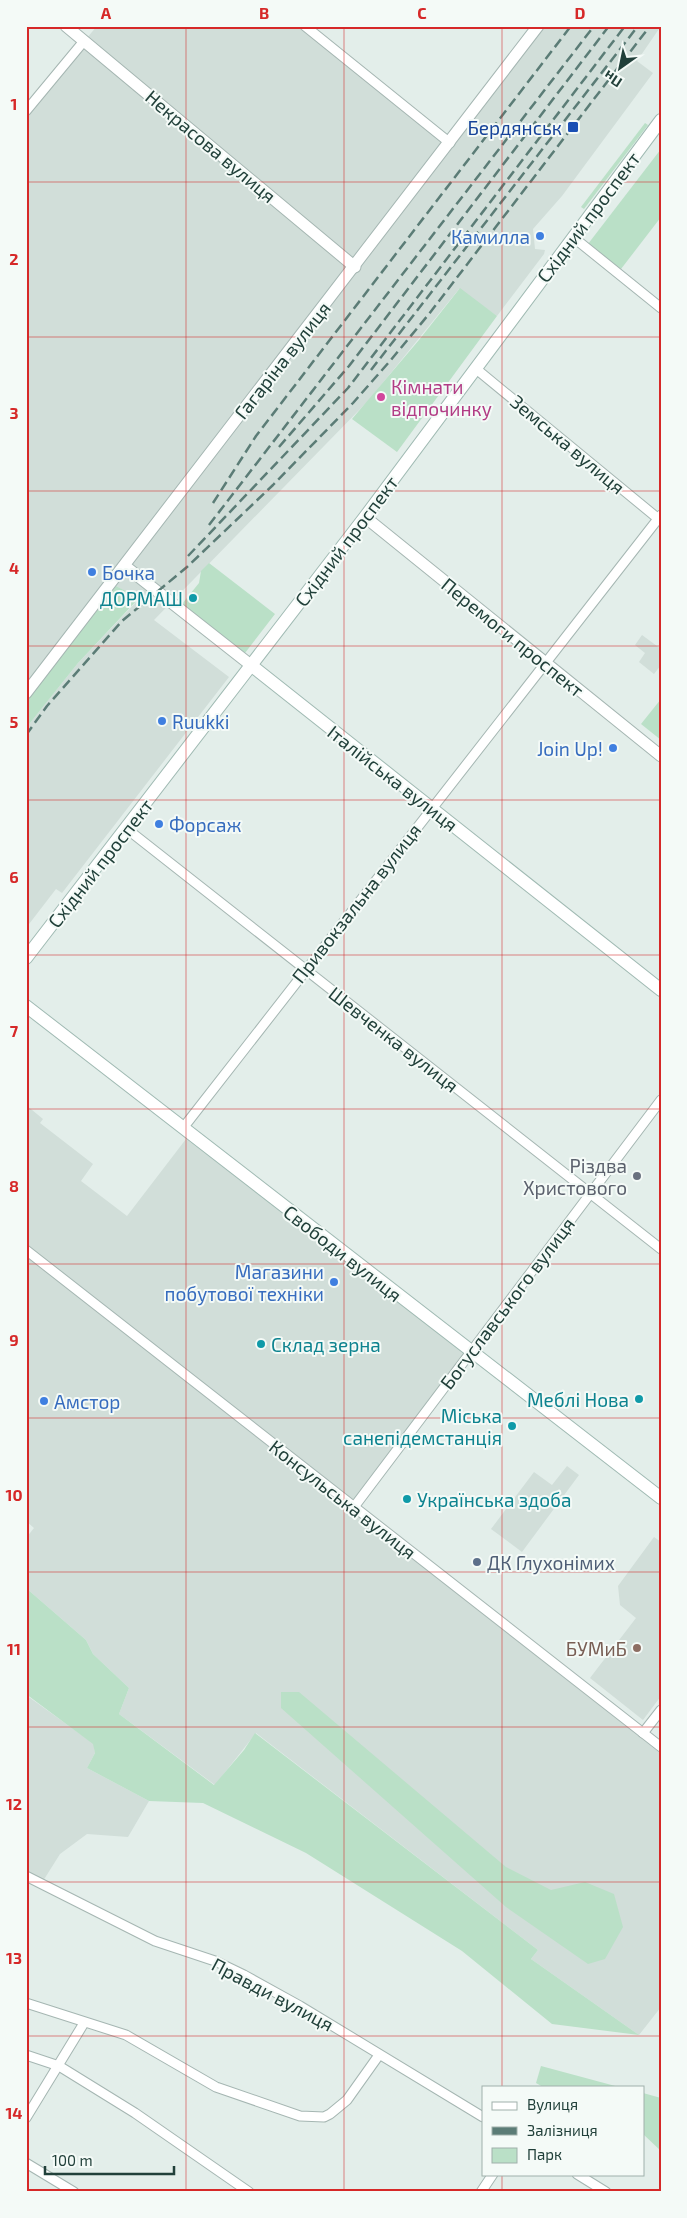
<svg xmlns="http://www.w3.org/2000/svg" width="687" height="2218" viewBox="0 0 687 2218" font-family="'Exo 2',sans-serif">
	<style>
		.built { fill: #d1ded9 }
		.green { fill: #bae0c7 }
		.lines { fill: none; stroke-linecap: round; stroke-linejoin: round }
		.minor-casing { stroke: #a5b6b2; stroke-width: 11 }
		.tertiary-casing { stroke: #a5b6b2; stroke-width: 13 }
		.secondary-casing { stroke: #a0bab3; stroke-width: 14 }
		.minor { stroke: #fff; stroke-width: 9 }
		.tertiary { stroke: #fff; stroke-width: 11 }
		.secondary { stroke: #fff; stroke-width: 12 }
		.rail { stroke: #5b7c76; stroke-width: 2.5; stroke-dasharray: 10 5; stroke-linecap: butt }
		.grid { fill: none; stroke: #d62828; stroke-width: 1; stroke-opacity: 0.55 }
		.transit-dot { fill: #1a4fb4; stroke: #f4faf7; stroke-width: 2 }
		.shop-dot { fill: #3f7fe0; stroke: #f4faf7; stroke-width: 2 }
		.hotel-dot { fill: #d1479c; stroke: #f4faf7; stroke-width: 2 }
		.culture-dot { fill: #0f9aa8; stroke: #f4faf7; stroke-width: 2 }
		.worship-dot { fill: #6b7280; stroke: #f4faf7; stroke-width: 2 }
		.service-dot { fill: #5c6f8a; stroke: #f4faf7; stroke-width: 2 }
		.education-dot { fill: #8d6e63; stroke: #f4faf7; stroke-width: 2 }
		.labels { text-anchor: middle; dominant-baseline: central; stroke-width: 4; stroke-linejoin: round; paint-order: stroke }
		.transit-label { font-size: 19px; fill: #164399; stroke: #f4faf7; text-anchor: end }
		.street-label { font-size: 19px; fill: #21403a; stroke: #f4faf7 }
		.shop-label { font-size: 19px; fill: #366cbe; stroke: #f4faf7; text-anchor: start }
		.hotel-label { font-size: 19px; fill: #b23c85; stroke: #f4faf7; text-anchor: start }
		.culture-label { font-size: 19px; fill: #0d838f; stroke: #f4faf7; text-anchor: end }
		.worship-label { font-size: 19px; fill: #5b616d; stroke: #f4faf7; text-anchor: end }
		.service-label { font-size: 19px; fill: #4e5e75; stroke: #f4faf7; text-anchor: start }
		.education-label { font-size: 19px; fill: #785e54; stroke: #f4faf7; text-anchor: end }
		.neatline { fill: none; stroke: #d62828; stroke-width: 2 }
		.grid-label { font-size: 16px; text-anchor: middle; font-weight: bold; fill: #d62828 }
	</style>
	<rect width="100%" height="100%" fill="#e3eeea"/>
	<g class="built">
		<polygon points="97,26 305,26 445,140 26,684 26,111"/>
		<polygon points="545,26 661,26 637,61 653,73 562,196 533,229 535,249 545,250 544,254 497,316 459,289 368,401 154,620 229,677 62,893 56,889 26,928 26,728 78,663 139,599 116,586 258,397"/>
		<polygon points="642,635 661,649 661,665 654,674 639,662 645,653 635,645"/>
		<polygon points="26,1105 43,1119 40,1123 93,1164 81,1181 127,1216 186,1139 468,1353 350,1509 661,1754 661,2007 639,2035 531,1959 538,1950 256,1733 215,1785 119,1714 129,1688 93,1654 86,1640 26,1588 26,1538 34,1528 26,1521"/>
		<polygon points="567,1466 579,1475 522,1552 491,1529 534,1472 552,1485"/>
		<polygon points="654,1537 661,1542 661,1696 643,1720 590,1678 636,1618 620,1605 618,1586"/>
		<polygon points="26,1695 94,1744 95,1753 87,1768 149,1801 128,1837 87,1834 60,1854 43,1881 26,1872"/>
	</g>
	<g class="green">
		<polygon points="645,123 648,125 584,209 581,207"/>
		<polygon points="661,149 661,217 621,269 588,244"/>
		<polygon points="460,288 497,316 397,452 352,419 419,340"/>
		<polygon points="209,563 275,614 245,653 182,604 199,583 201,571"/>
		<polygon points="116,586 139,598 78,663 26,728 26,702"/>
		<polygon points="661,699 661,740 641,724"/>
		<polygon points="26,1588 86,1640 93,1654 129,1688 119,1714 214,1785 244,1750 255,1733 538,1950 531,1959 639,2035 552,2024 462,1951 306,1853 203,1803 149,1801 87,1768 95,1753 93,1744 26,1694"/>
		<polygon points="281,1692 299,1692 506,1867 551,1890 585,1882 614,1894 623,1927 605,1959 588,1964 506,1907 281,1708"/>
		<polygon points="541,2066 619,2087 543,2087 536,2083"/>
		<polygon points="643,2093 661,2098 661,2151 643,2134"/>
	</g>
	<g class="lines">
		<defs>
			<g id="minor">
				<polyline points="305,26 450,143"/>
				<polyline points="26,111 84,41"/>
				<polyline points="573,237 661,308"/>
				<polyline points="475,368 661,521"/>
				<polyline points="127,829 661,1249"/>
				<polyline points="183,1128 661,515"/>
				<polyline points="26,1250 661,1747"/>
				<polyline points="354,1507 661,1100"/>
				<polyline points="643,1733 661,1710"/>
				<polyline points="26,1876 155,1941 215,1961 244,1975 300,2006 483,2117"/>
				<polyline points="26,2003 126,2035 216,2087 300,2116 324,2117 330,2114 347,2100 379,2055"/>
				<polyline points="26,2055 59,2066 135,2113 249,2192"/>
				<polyline points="26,2118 84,2023"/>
				<polyline points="26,2163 74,2192"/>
				<polyline points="577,2174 606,2192"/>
				<polyline points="481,2192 493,2174"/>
			</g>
			<g id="tertiary">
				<polyline points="66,26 355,267"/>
				<polyline points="365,517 661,756"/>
				<polyline points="125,566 252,666"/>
				<polyline points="26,693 538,26"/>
			</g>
			<g id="secondary">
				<polyline points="252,666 661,990"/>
				<polyline points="26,958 365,517 661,120"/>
				<polyline points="26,1006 661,1498"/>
			</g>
		</defs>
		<use href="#minor" class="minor-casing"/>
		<use href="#tertiary" class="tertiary-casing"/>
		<use href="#secondary" class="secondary-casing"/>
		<use href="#minor" class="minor"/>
		<use href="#tertiary" class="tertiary"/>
		<use href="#secondary" class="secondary"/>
		<g class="rail">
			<polyline points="371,370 638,26"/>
			<polyline points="279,447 349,366 609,26"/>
			<polyline points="213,503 256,436 571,26"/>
			<polyline points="209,525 594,26"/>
			<polyline points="188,556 348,388 625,26"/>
			<polyline points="26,735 47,706 122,621 187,567 273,485 353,403 390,361 429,314 650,26"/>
		</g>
	</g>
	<path class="grid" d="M186,26V2192M344,26V2192M502,26V2087M26,182H661M26,337H661M26,491H661M26,646H661M26,800H661M26,955H661M26,1109H661M26,1264H661M26,1418H661M26,1572H661M26,1727H661M26,1882H661M26,2036H661M502,2174V2192"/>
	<rect class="transit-dot" x="567" y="121" width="12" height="12" rx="2.5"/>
	<g class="shop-dot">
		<circle cx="540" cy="236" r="5"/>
		<circle cx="92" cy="572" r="5"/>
		<circle cx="162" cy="721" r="5"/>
		<circle cx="613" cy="748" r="5"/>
		<circle cx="159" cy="824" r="5"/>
		<circle cx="334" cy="1282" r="5"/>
		<circle cx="44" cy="1401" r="5"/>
	</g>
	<circle class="hotel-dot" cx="381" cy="397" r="5"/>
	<g class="culture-dot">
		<circle cx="193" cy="598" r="5"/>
		<circle cx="261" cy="1344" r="5"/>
		<circle cx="639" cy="1399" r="5"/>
		<circle cx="512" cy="1426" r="5"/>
		<circle cx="407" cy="1499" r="5"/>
	</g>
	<circle class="worship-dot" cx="637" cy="1176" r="5"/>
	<circle class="service-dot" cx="477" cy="1562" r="5"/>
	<circle class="education-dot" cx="637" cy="1648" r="5"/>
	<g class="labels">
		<g class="transit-label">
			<text x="562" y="127">Бердянськ</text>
		</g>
		<g class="street-label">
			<text transform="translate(211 146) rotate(40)">Некрасова вулиця</text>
			<text transform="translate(588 217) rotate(-53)">Східний проспект</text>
			<text transform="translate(282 360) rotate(-52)">Гагаріна вулиця</text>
			<text transform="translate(568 444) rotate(40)">Земська вулиця</text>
			<text transform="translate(346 541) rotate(-53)">Східний проспект</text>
			<text transform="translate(513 637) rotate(39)">Перемоги проспект</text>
			<text transform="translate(393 778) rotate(38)">Італійська вулиця</text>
			<text transform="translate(100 863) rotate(-52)">Східний проспект</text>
			<text transform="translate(356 903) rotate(-52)">Привокзальна вулиця</text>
			<text transform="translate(394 1039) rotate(38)">Шевченка вулиця</text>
			<text transform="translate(343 1253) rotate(38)">Свободи вулиця</text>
			<text transform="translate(507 1303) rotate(-53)">Богуславського вулиця</text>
			<text transform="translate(343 1499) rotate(38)">Консульська вулиця</text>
			<text transform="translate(273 1994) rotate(28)">Правди вулиця</text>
		</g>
		<g class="shop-label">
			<text x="530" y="236" text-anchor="end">Камилла</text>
			<text x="102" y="572">Бочка</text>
			<text x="172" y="721">Ruukki</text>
			<text x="603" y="748" text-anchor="end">Join Up!</text>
			<text x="169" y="824">Форсаж</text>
			<text x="324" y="1271" text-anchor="end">Магазини<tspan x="324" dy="22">побутової техніки</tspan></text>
			<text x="54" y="1401">Амстор</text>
		</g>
		<g class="hotel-label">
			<text x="391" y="386">Кімнати<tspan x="391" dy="22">відпочинку</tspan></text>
		</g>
		<g class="culture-label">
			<text x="183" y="598">ДОРМАШ</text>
			<text x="271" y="1344" text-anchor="start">Склад зерна</text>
			<text x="629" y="1399">Меблі Нова</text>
			<text x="502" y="1415">Міська<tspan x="502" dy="22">санепідемстанція</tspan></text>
			<text x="417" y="1499" text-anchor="start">Українська здоба</text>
		</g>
		<g class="worship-label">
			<text x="627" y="1165">Різдва<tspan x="627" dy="22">Христового</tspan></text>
		</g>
		<g class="service-label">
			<text x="487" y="1562">ДК Глухонімих</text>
		</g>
		<g class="education-label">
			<text x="627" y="1648">БУМиБ</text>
		</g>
	</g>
	<rect width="687" height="2218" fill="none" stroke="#f4faf7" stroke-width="55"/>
	<rect x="482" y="2086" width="162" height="90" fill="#f4faf7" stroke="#a0b0ab"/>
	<rect x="492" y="2102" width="25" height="8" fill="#ffffff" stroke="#a0b0ab"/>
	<text x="527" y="2110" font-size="15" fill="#21403a">Вулиця</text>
	<rect x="492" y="2127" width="25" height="8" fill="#5b7c76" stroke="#a0b0ab"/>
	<text x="527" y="2136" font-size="15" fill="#21403a">Залізниця</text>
	<rect x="492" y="2148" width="25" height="15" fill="#bae0c7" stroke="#a0b0ab"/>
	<text x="527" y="2160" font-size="15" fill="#21403a">Парк</text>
	<g transform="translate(620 68) rotate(213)" stroke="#f4faf7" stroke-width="4" paint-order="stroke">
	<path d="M0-4L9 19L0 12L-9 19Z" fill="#21403a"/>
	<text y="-8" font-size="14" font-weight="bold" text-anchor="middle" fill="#21403a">Пн</text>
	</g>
	<path d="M45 2166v8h129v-8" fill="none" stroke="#21403a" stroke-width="2.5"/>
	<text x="52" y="2166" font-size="15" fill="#21403a" stroke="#f4faf7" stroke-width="4" paint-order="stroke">100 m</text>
	<rect x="28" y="28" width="632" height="2162" class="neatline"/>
	<g class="grid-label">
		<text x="106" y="19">A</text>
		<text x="264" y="19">B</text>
		<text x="422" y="19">C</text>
		<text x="580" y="19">D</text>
		<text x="14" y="110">1</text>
		<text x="14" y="265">2</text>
		<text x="14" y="419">3</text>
		<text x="14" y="574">4</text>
		<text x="14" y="728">5</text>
		<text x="14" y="883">6</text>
		<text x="14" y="1037">7</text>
		<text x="14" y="1192">8</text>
		<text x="14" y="1346">9</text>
		<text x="14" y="1501">10</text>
		<text x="14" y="1655">11</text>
		<text x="14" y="1810">12</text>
		<text x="14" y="1964">13</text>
		<text x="14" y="2119">14</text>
	</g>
</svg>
